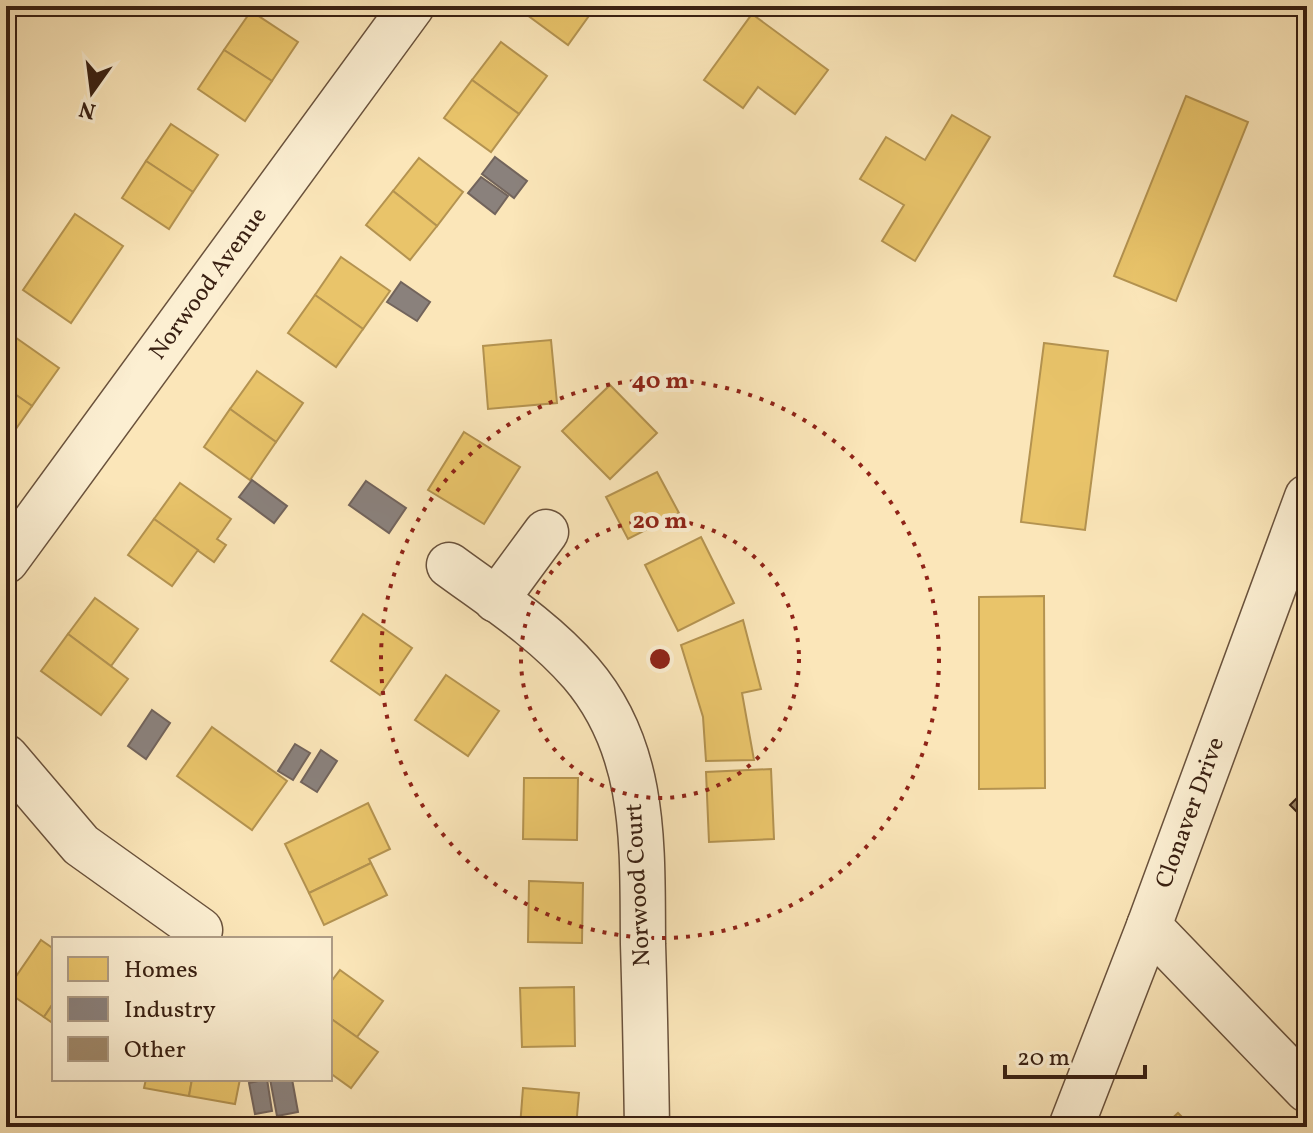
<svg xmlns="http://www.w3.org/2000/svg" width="1313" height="1133" viewBox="0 0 1313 1133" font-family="Vollkorn,serif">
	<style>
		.homes { fill: #e9c46a; stroke: #b49350; stroke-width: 2 }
		.industry { fill: #8a817c; stroke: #72645c; stroke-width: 2 }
		.building { fill: #9e8769; stroke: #392012; stroke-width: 2 }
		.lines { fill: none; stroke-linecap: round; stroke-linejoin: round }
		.street-casing { stroke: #6a523c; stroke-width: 47 }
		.street { stroke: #fcefd2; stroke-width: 44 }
		.ring { fill: none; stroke: #8f2418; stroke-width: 4; stroke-dasharray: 4 8 }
		.labels { text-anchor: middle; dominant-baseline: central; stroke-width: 8; stroke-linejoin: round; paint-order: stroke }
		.street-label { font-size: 24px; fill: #392012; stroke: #fcefd2 }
		.centre { fill: #8f2418; stroke: #fcefd2; stroke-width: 4 }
		.ring-label { font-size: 24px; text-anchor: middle; font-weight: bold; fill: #8f2418; stroke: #fcefd2; stroke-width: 8; stroke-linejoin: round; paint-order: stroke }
	</style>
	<rect width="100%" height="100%" fill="#fbe6b9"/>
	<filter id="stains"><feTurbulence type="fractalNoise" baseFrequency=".0025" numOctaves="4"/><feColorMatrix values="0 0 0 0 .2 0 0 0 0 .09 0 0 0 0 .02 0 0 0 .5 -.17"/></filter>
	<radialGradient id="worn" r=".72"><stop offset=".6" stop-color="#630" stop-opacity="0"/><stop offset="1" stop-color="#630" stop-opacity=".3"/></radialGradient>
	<g class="homes">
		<polygon points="527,6 596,6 568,45 523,12"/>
		<polygon points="251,11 298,42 272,81 224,50"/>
		<polygon points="752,14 828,70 795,114 758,87 743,108 704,80"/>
		<polygon points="501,42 547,76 519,114 472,80"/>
		<polygon points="224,50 272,81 245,121 198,89"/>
		<polygon points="472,80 519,114 491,152 444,118"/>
		<polygon points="1186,96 1248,122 1176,301 1114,276"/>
		<polygon points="952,115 990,137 915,261 882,241 904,205 860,179 886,137 925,160"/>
		<polygon points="171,124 218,155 193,192 146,161"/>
		<polygon points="419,158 463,192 437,226 393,191"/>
		<polygon points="146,161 193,192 169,229 122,198"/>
		<polygon points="393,191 437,226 410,260 366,225"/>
		<polygon points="75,214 123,246 71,323 23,290"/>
		<polygon points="341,257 390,291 363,329 315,295"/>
		<polygon points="315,295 363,329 336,367 288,333"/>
		<polygon points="12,335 59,368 32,406 6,388 6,343"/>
		<polygon points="551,340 557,403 488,409 483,346"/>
		<polygon points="1044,343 1108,351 1085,530 1021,522"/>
		<polygon points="257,371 303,403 276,442 230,409"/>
		<polygon points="610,385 657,433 610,479 562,431"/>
		<polygon points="6,388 32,406 6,443"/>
		<polygon points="230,409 276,442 250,480 204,447"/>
		<polygon points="464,432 520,467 484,524 428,490"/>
		<polygon points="657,472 679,513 628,539 606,497"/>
		<polygon points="180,483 231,519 217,539 226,545 214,562 154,519"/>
		<polygon points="154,519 198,550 172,586 128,555"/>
		<polygon points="701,537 734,603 678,631 645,565"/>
		<polygon points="1044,596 1045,788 979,789 979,597"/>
		<polygon points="95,598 138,629 111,666 68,634"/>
		<polygon points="363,614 412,648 380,695 331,661"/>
		<polygon points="743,620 761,689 742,693 754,760 706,761 703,717 681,645"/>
		<polygon points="68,634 128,679 101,715 41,671"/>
		<polygon points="446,675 499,711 468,756 415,720"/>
		<polygon points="212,727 287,781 252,830 177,776"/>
		<polygon points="771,769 774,839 709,842 706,772"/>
		<polygon points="524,778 578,778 577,840 523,839"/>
		<polygon points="368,803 390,849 369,859 371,863 309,893 285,844"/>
		<polygon points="371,863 387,895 324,925 309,893"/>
		<polygon points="529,881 583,883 582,943 528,942"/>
		<polygon points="41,940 54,949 54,1002 44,1017 6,991"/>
		<polygon points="340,970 383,1001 357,1037 330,1018 330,983"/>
		<polygon points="574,987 575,1046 522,1047 520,988"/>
		<polygon points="54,1002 54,1024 44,1017"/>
		<polygon points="330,1018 378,1052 351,1088 330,1073"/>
		<polygon points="146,1079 192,1079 189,1096 144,1088"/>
		<polygon points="192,1079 240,1079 235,1104 189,1096"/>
		<polygon points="523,1088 579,1093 576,1127 520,1127"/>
		<polygon points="1178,1113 1192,1127 1163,1127"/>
	</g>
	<g class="industry">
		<polygon points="495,157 527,181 514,198 482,174"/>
		<polygon points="481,177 508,196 495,214 468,193"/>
		<polygon points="401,282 430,302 417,321 387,302"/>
		<polygon points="252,480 287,506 274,523 239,497"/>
		<polygon points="366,481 406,508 389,533 349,505"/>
		<polygon points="152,710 170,723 146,759 128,746"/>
		<polygon points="295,744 310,753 293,780 278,771"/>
		<polygon points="321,750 337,761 317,792 301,782"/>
		<polygon points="267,1079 272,1111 255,1114 249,1083"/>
		<polygon points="270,1079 292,1079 298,1112 277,1116"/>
	</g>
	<polygon class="building" points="1307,788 1307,822 1290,805"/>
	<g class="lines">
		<defs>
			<g id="street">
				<polyline points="6,561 412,6"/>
				<path d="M449,565C494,598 544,630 581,673C648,751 642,848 643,944C645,1005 646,1066 647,1127"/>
				<polyline points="496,600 546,532"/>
				<polyline points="6,757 81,845 200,930"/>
				<polyline points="1149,926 1307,1090"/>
				<polyline points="1071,1127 1149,926 1307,497"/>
			</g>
		</defs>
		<use href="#street" class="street-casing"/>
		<use href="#street" class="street"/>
	</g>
	<g class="ring">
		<circle cx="660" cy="659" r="139"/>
		<circle cx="660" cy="659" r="279"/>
	</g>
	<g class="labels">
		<g class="street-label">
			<text transform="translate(209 284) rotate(-54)">Norwood Avenue</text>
			<text transform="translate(1191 813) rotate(-70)">Clonaver Drive</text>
			<text transform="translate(639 885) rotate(-93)">Norwood Court</text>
		</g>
	</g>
	<circle cx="660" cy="659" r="12" class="centre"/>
	<g class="ring-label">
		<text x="660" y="388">40 m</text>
		<text x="660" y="528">20 m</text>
	</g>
	<rect width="1313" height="1133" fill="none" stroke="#fbe6b9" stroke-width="32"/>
	<rect x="8" y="8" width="1297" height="1117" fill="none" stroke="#392012" stroke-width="4"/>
	<rect x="16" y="16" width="1281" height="1101" fill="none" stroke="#392012" stroke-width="2"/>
	<rect x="52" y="937" width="280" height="144" fill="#fcefd2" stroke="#ae9c85" stroke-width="2"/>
	<rect x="68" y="957" width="40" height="24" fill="#e9c46a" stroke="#ae9c85" stroke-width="2"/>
	<text x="124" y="977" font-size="24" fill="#392012">Homes</text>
	<rect x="68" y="997" width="40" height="24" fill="#8a817c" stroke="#ae9c85" stroke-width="2"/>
	<text x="124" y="1017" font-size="24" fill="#392012">Industry</text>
	<rect x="68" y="1037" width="40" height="24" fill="#9e8769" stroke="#ae9c85" stroke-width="2"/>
	<text x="124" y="1057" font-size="24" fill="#392012">Other</text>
	<g transform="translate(92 92) rotate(194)" stroke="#fcefd2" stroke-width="6" paint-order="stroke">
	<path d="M0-6L14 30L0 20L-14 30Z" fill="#392012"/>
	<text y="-12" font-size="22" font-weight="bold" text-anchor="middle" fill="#392012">N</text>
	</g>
	<path d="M1005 1065v12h140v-12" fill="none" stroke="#392012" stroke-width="4"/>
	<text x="1017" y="1065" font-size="24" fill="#392012" stroke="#fcefd2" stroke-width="6" paint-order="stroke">20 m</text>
	<rect width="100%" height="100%" filter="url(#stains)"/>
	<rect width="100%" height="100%" fill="url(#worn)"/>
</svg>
